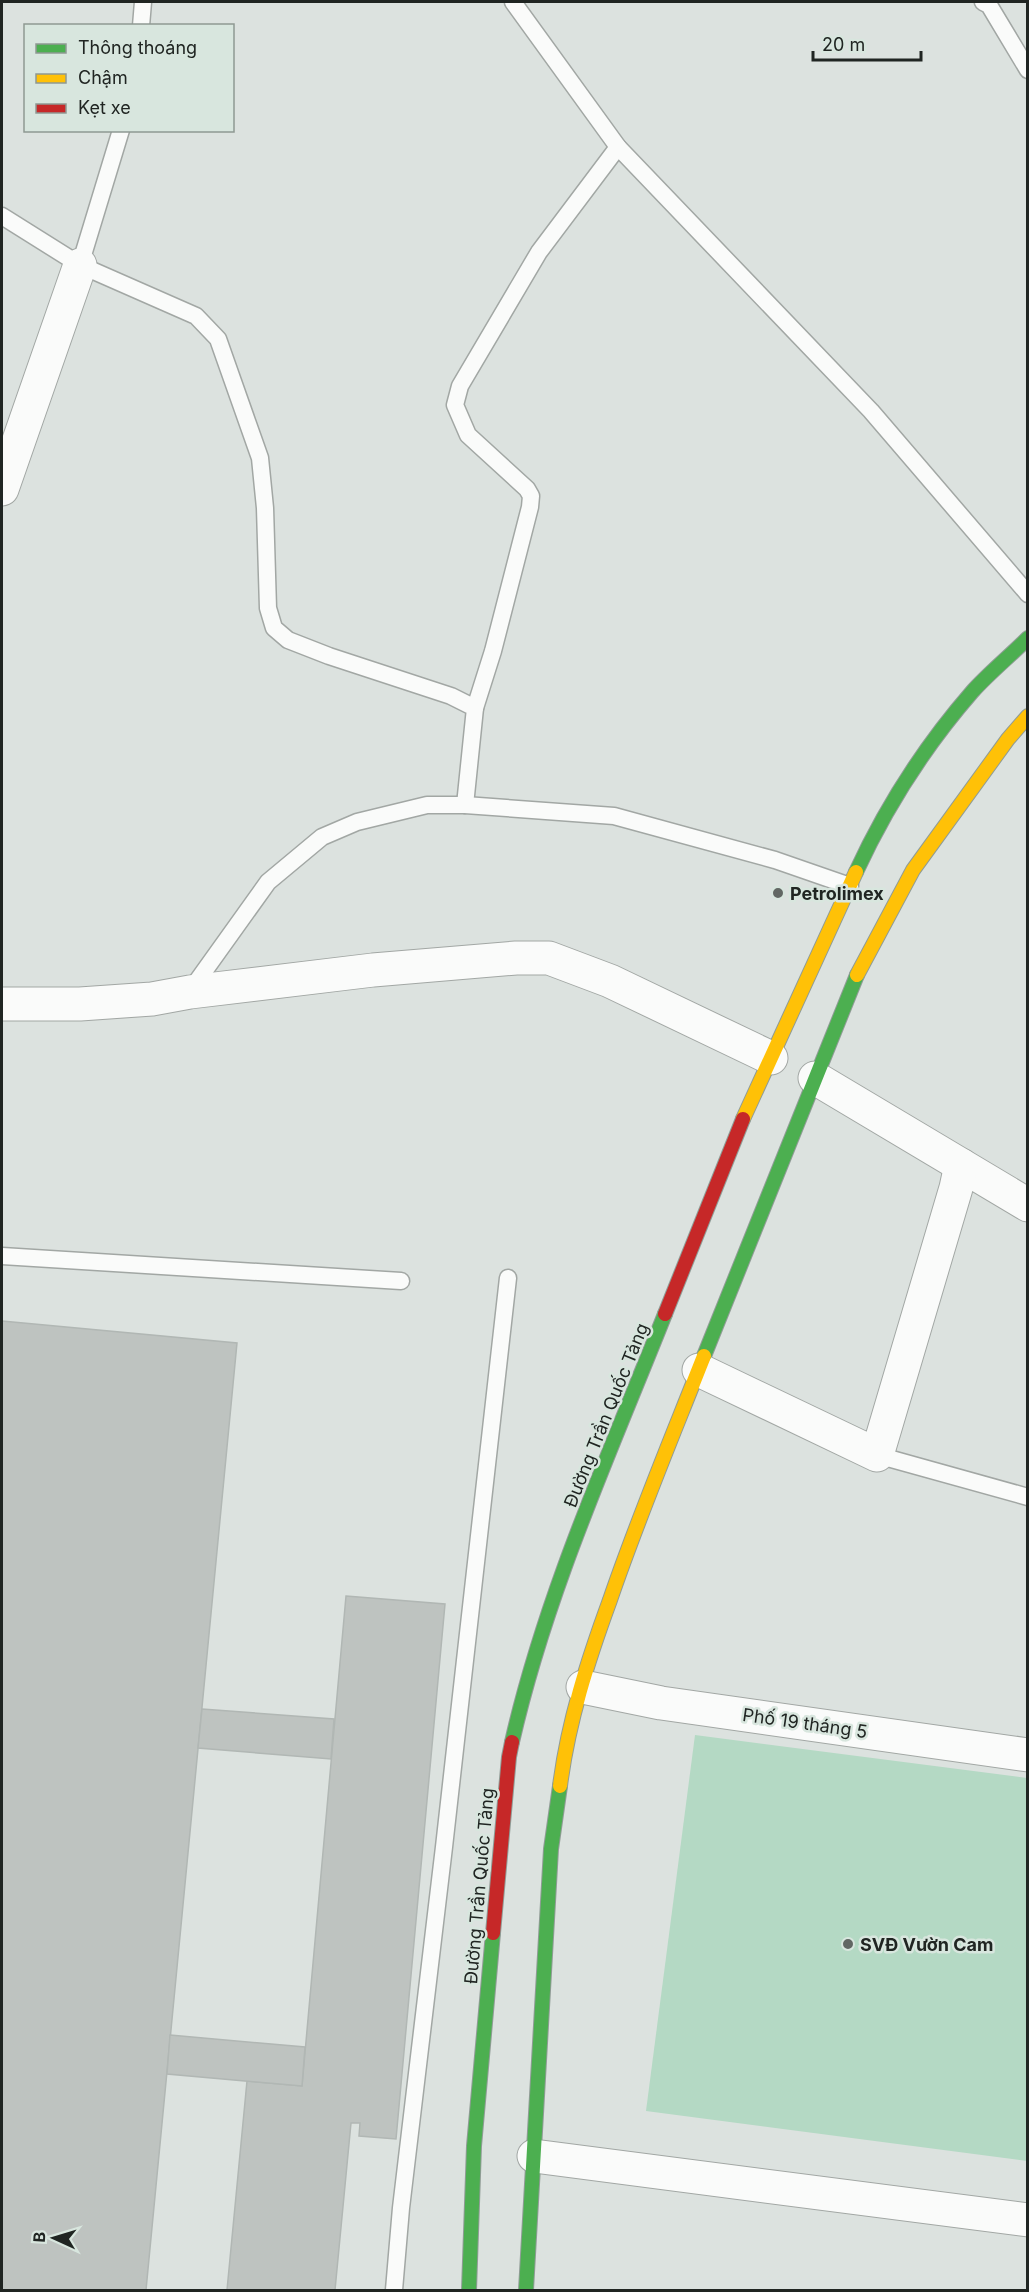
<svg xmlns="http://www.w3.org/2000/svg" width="1029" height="2292" viewBox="0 0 1029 2292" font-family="Inter,sans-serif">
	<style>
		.green { fill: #b4d9c4 }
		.building { fill: #bec3c0; stroke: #b1b7b4; stroke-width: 1.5 }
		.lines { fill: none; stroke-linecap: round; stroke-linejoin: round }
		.lane-casing { stroke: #a2a7a4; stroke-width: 19 }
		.street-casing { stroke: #a2a7a4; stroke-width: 35 }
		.fast-casing { stroke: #909c96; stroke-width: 16 }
		.slow-casing { stroke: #909c96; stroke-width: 16 }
		.jam-casing { stroke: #909c96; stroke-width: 16 }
		.lane { stroke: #fafbfa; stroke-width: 16 }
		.street { stroke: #fafbfa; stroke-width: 33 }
		.fast { stroke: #4caf50; stroke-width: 14 }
		.slow { stroke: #ffc107; stroke-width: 14 }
		.jam { stroke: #c62828; stroke-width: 14 }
		.poi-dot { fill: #626764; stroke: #d8e6de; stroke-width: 2 }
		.labels { text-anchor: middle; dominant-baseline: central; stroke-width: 5; stroke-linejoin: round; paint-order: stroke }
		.poi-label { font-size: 18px; font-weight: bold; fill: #202522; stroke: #d8e6de; text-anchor: start }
		.street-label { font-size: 18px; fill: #202522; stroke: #d8e6de }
	</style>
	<rect width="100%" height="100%" fill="#dce2df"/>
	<polygon class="green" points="695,1735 1027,1778 1027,2161 646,2111"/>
	<g class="building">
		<polygon points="2,1321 237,1343 146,2290 2,2290"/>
		<polygon points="346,1596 445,1604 396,2139 359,2136 360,2123 351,2123 335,2290 227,2290 247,2081 302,2086"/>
		<polygon points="202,1709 334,1719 331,1759 198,1748"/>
		<polygon points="170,2035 305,2047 302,2086 167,2074"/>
	</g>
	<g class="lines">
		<defs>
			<g id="lane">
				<polyline points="513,2 618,147 871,411 1028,594"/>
				<polyline points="983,2 989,5 1028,70"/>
				<polyline points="141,26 143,2"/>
				<polyline points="2,216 80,265 196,316 218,339 260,458 265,508 268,608 274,628 288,640 329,656 451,696 475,708 465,805"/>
				<polyline points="80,265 121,130"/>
				<polyline points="475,708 493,651 530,507 531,496 527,489 468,435 455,405 460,386 539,252 618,147"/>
				<polyline points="190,991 268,882 322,837 357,822 427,805 465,805 614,816 775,860 850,886"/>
				<polyline points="2,1256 401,1281"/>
				<polyline points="877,1455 1028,1497"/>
				<polyline points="394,2290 401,2208 444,1847 508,1278"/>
			</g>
			<g id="street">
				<polyline points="2,489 80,265"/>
				<polyline points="2,1004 80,1004 152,999 190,992 373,970 516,958 549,958 610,981 771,1058"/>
				<polyline points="815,1078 1028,1205"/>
				<polyline points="699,1370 877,1455 956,1188 961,1165"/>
				<polyline points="583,1687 661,1703 1028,1755"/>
				<polyline points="534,2156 1028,2220"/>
			</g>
			<g id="fast">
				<path d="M856,872C886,807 925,746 972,692C989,673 1010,656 1028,638"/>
				<polyline points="704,1356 857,975"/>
				<path d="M512,1742C546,1593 609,1455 665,1314"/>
				<polyline points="469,2290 474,2146 493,1933"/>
				<polyline points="526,2290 551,1849 560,1786"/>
			</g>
			<g id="slow">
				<polyline points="857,975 913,870 1008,739 1028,716"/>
				<polyline points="743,1119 856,872"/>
				<path d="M560,1786C568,1722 588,1660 610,1600C638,1518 672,1437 704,1356"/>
			</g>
			<g id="jam">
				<polyline points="665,1314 743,1119"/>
				<polyline points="493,1933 509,1757 512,1742"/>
			</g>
		</defs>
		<use href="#lane" class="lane-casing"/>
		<use href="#street" class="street-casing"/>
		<use href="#fast" class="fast-casing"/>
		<use href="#slow" class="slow-casing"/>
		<use href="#jam" class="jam-casing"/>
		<use href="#lane" class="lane"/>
		<use href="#street" class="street"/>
		<use href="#fast" class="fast"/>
		<use href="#slow" class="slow"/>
		<use href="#jam" class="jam"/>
	</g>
	<g class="poi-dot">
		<circle cx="778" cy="893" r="6"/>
		<circle cx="848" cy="1944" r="6"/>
	</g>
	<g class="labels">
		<g class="poi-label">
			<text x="790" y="893">Petrolimex</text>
			<text x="860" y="1944">SVĐ Vườn Cam</text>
		</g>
		<g class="street-label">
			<text transform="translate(606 1415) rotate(-68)">Đường Trần Quốc Tảng</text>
			<text transform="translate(805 1723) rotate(8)">Phố 19 tháng 5</text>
			<text transform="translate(479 1886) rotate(-85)">Đường Trần Quốc Tảng</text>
		</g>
	</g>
	<rect width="1029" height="2292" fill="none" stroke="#202522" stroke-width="6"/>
	<rect x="24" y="24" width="210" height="108" fill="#d8e6de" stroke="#8e9993" stroke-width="1.5"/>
	<rect x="36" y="44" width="30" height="9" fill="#4caf50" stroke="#8e9993" stroke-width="1.5"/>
	<text x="78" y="54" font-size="18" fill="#202522">Thông thoáng</text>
	<rect x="36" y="74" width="30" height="9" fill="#ffc107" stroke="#8e9993" stroke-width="1.5"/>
	<text x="78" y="84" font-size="18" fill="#202522">Chậm</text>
	<rect x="36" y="104" width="30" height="9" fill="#c62828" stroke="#8e9993" stroke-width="1.5"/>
	<text x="78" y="114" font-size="18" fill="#202522">Kẹt xe</text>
	<g transform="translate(54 2238) rotate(274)" stroke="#d8e6de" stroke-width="4.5" paint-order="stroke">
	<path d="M0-4.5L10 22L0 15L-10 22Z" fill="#202522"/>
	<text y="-9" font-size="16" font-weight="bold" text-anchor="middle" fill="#202522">B</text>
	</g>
	<path d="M813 51v9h108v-9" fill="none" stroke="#202522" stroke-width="3"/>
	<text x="822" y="51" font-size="18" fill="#202522" stroke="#d8e6de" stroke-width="4.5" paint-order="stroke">20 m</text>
</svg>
